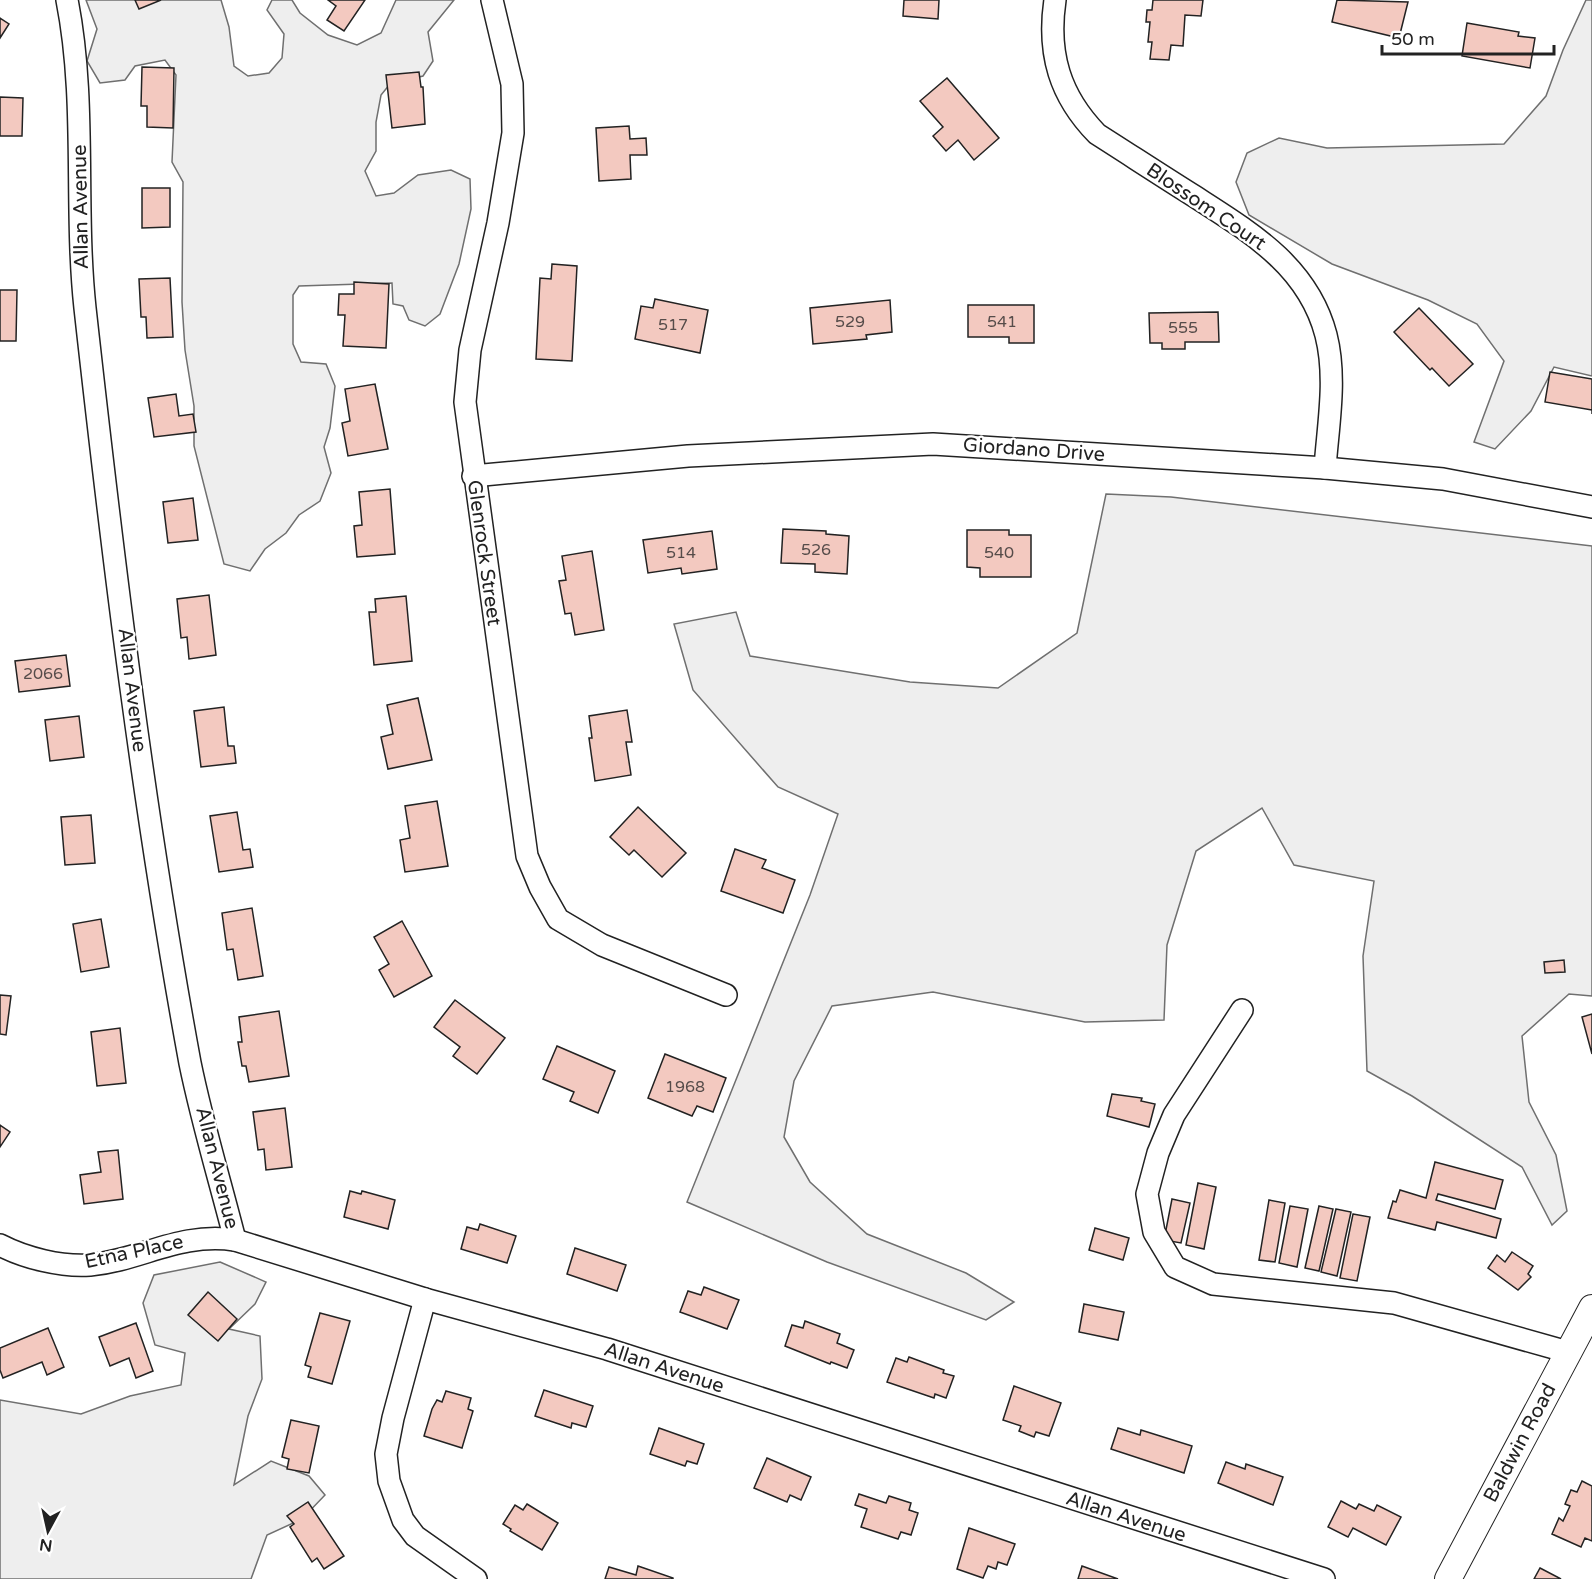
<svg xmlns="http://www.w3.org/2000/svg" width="1592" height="1579" viewBox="0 0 1592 1579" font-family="'Varela Round',sans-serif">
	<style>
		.green { fill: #eee; stroke: #6f6f6f; stroke-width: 1.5 }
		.building { fill: #f3c9c0; stroke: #222; stroke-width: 1.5 }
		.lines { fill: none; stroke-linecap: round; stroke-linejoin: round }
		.minor-casing { stroke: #222; stroke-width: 24 }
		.tertiary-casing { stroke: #222; stroke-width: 28 }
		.minor { stroke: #fff; stroke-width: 21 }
		.tertiary { stroke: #fff; stroke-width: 26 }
		.labels { text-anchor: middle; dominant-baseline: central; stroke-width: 4.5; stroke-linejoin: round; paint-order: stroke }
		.number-label { font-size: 16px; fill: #564c4a }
		.street-label { font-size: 20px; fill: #222; stroke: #fff }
	</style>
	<rect width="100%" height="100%" fill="#fff"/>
	<g class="green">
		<polygon points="86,0 221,0 229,27 234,66 248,76 269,73 282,58 284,34 267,10 272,0 292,0 300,13 328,35 357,45 381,33 396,0 454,0 428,32 433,61 423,76 390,84 381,95 376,122 376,151 365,171 376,196 394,193 418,175 451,170 470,179 471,209 459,264 440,314 425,326 409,320 403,306 393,304 392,283 299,286 293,295 293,344 301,362 326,364 335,386 330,428 324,447 331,473 320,501 299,515 286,533 265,549 250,571 224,564 194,446 194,406 185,350 182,302 183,182 172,162 176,75 165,60 135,66 125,80 100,83 87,61 97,29"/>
		<polygon points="1586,0 1592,0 1592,376 1554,367 1531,411 1495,449 1474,442 1504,361 1477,324 1428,300 1332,264 1249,215 1236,182 1247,153 1279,138 1327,148 1504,144 1546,96 1563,50"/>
		<polygon points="1106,494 1171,497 1592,546 1592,996 1569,994 1522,1036 1529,1102 1556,1155 1567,1211 1552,1225 1522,1167 1412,1096 1367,1071 1363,956 1374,881 1294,865 1262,808 1196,851 1167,945 1164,1020 1085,1022 933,992 832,1006 794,1081 784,1137 810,1182 867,1234 966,1273 1014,1302 986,1320 827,1262 687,1202 810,895 838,814 778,787 693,690 674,624 736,612 750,656 910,682 998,688 1077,633"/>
		<polygon points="220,1262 266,1282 255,1304 229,1329 260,1336 262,1379 248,1416 234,1485 271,1461 309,1476 325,1495 302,1519 267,1535 251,1579 0,1579 0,1400 81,1414 130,1396 181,1385 185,1353 155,1345 143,1303 154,1275"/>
	</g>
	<g class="building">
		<polygon points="135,0 161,0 139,9"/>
		<polygon points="328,0 365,0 344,31 327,20 336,6"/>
		<polygon points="904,0 939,0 938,19 903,16"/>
		<polygon points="1153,0 1203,0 1201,16 1185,15 1183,46 1171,45 1169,60 1150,59 1152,42 1148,42 1150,22 1146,22 1147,10 1152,10"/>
		<polygon points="1337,0 1408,2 1399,38 1332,22"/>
		<polygon points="0,18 9,24 0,38"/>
		<polygon points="1467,23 1519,32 1518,36 1535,38 1530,68 1462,56"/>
		<polygon points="142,67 174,68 173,128 147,127 147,106 141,106"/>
		<polygon points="419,72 421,87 423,87 425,124 392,128 386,75"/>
		<polygon points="947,78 999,138 974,160 958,140 946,151 933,136 943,127 920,101"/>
		<polygon points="0,97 23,98 22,136 0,136"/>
		<polygon points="629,126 630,139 646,138 647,155 630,155 631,179 599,181 596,128"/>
		<polygon points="142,188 170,188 170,227 142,228"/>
		<polygon points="552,264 577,266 572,361 536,359 540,278 551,279"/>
		<polygon points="170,278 173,337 147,338 146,317 141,317 139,279"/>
		<polygon points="354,282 389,284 386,348 343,346 345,315 338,315 339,294 354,294"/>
		<polygon points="0,290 17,290 16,341 0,341"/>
		<polygon points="655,299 708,310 700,353 635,339 641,306 653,308"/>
		<polygon points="890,300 892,332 866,335 867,339 813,344 810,308"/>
		<polygon points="968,305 1034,305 1034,343 1009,343 1009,337 968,337"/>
		<polygon points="1419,308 1473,364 1449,386 1432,368 1430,370 1394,332"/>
		<polygon points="1218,312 1219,342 1185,342 1185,349 1162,349 1162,343 1150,343 1149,313"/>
		<polygon points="1550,372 1592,379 1592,414 1592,410 1545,402"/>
		<polygon points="375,384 388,449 348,456 342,423 350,421 345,389"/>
		<polygon points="176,394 179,416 193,414 196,432 154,437 148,398"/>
		<polygon points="390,489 395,554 357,557 354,526 362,525 359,492"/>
		<polygon points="193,498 198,540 168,543 163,502"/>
		<polygon points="783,529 826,531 826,534 849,536 847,574 815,572 815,564 781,563"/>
		<polygon points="967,530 1009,530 1009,535 1031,535 1031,577 980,577 980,568 967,567"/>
		<polygon points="712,531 717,569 682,574 681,568 648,573 643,540"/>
		<polygon points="592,551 604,630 575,635 571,613 565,614 559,581 566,580 562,556"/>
		<polygon points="209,595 216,655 189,659 187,637 181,638 177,599"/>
		<polygon points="406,596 412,661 374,665 369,612 376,612 375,599"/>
		<polygon points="66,655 70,686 19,692 15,661"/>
		<polygon points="418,698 432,760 388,769 381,737 393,734 387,705"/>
		<polygon points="224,707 228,746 234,746 236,763 201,767 194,711"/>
		<polygon points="627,710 632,742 626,742 631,775 595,781 589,738 592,738 589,716"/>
		<polygon points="79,716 84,757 50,761 45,720"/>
		<polygon points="437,801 448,866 405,872 400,840 410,838 405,806"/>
		<polygon points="638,807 686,853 662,877 634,850 629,855 610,837"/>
		<polygon points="237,812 243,850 250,849 253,867 219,872 210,816"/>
		<polygon points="91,815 95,863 65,865 61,817"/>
		<polygon points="735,849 766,860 762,868 795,880 783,913 721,891"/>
		<polygon points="252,908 263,976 238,980 233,949 227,950 222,913"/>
		<polygon points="101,919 109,967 81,972 73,924"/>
		<polygon points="402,921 432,976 394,997 379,970 389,964 374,937"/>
		<polygon points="1564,960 1565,972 1545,973 1544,962"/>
		<polygon points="0,995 11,996 6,1035 0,1034"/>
		<polygon points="455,1000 505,1038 477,1074 453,1056 460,1047 434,1027"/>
		<polygon points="279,1011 289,1076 249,1082 246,1066 242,1066 238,1042 242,1042 239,1017"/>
		<polygon points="1592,1014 1592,1054 1582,1017"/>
		<polygon points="120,1028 126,1083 97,1086 91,1032"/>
		<polygon points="557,1046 615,1071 598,1113 570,1101 574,1092 543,1079"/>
		<polygon points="665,1054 726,1078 713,1112 697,1106 692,1116 648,1098"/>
		<polygon points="1112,1094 1142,1098 1141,1101 1155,1104 1149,1127 1107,1116"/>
		<polygon points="285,1108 292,1167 266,1170 264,1149 258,1150 253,1112"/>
		<polygon points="0,1125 10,1132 0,1147"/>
		<polygon points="118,1150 123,1199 84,1204 80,1175 101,1172 98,1152"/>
		<polygon points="1435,1162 1503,1180 1495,1209 1438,1194 1436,1200 1501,1219 1496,1238 1437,1222 1435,1230 1388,1218 1393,1201 1396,1202 1400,1190 1426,1198"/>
		<polygon points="1198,1183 1216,1187 1204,1249 1186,1245"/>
		<polygon points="350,1191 361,1194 362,1191 395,1200 388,1229 344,1217"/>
		<polygon points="1172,1199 1190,1203 1181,1243 1164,1240"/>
		<polygon points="1269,1200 1285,1203 1275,1262 1259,1260"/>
		<polygon points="1290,1206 1308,1209 1297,1267 1279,1263"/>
		<polygon points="1319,1206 1333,1209 1319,1271 1305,1268"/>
		<polygon points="1336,1209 1351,1212 1337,1276 1321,1272"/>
		<polygon points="1353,1214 1370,1217 1357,1281 1340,1278"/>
		<polygon points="480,1224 516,1236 507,1263 461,1249 467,1227 478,1230"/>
		<polygon points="1095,1228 1129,1238 1123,1260 1089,1250"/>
		<polygon points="575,1248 626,1265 617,1291 567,1274"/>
		<polygon points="1512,1252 1533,1266 1528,1274 1531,1277 1518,1290 1488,1268 1497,1255 1505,1262"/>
		<polygon points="704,1287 739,1300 727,1329 680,1312 688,1291 701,1295"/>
		<polygon points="208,1292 237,1319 218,1341 188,1315"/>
		<polygon points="1084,1304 1124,1312 1118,1340 1079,1332"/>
		<polygon points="320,1313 350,1321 332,1384 308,1377 311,1367 305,1365"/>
		<polygon points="805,1321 840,1334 837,1343 854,1350 847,1368 831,1362 830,1364 785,1346 792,1325 803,1328"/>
		<polygon points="136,1323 153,1371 136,1378 129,1358 110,1366 99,1337"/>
		<polygon points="48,1328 64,1367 47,1375 42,1362 3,1378 0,1370 0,1348"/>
		<polygon points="909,1357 944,1370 943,1373 954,1376 946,1398 935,1394 934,1398 887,1382 896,1358 907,1362"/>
		<polygon points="1014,1386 1061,1403 1049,1436 1036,1432 1034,1437 1019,1431 1021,1426 1003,1420"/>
		<polygon points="544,1390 593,1406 586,1427 572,1423 571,1428 535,1416"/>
		<polygon points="446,1391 471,1398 468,1409 473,1411 462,1448 424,1436 432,1409 437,1400 442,1402"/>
		<polygon points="291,1420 319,1426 309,1473 287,1469 289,1459 282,1457"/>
		<polygon points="659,1428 704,1444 697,1464 687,1461 685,1466 650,1454"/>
		<polygon points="1118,1428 1140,1435 1141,1430 1192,1446 1184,1473 1111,1449"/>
		<polygon points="767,1458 811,1477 801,1500 790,1495 787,1502 754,1488"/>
		<polygon points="1226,1462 1245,1469 1246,1464 1283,1477 1273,1505 1218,1483"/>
		<polygon points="1582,1481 1592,1486 1592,1541 1585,1538 1581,1547 1552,1534 1559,1518 1563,1521 1570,1506 1565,1504 1571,1490 1577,1492"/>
		<polygon points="859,1494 886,1503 889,1496 911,1503 909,1510 918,1513 911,1535 901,1532 898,1539 861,1527 867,1509 855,1505"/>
		<polygon points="1341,1501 1356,1509 1359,1504 1374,1511 1377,1505 1401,1517 1386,1545 1353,1528 1348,1537 1328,1527"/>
		<polygon points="308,1502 344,1556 324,1569 317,1558 312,1562 290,1527 294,1524 287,1516"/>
		<polygon points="527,1504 558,1523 542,1550 510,1531 511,1529 503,1524 515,1505 523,1510"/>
		<polygon points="969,1528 1015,1544 1007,1565 998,1562 996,1569 988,1566 983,1578 957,1569"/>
		<polygon points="638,1566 673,1578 673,1579 605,1579 609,1567 636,1575"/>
		<polygon points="1082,1566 1118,1579 1078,1579"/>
		<polygon points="1540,1568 1561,1579 1534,1579"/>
	</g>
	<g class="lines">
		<defs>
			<g id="minor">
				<path d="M67,0C87,101 74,205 85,308C113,560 144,813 190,1063C202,1122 220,1181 235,1240"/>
				<polyline points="492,0 512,84 513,133 498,223 470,350 465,402 527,856 540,887 558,919 602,945 726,995"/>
				<path d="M1055,0C1047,54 1060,96 1097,134C1130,155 1162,176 1194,196C1250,232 1308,266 1326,335C1337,378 1328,425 1325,468"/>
				<polyline points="473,476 688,456 933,444 1325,468 1443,479 1592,507"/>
				<polyline points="1242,1010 1174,1115 1158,1153 1147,1194 1154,1232 1175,1267 1213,1284 1394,1303 1568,1352"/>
				<path d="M0,1245C25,1258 61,1267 90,1265C142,1260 179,1232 235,1240L425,1299L607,1349L1324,1579"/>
				<polyline points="425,1299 393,1418 386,1454 389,1481 403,1520 415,1536 476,1579"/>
			</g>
			<polyline id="tertiary" points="1448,1579 1592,1308"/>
		</defs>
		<use href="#minor" class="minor-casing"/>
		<use href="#tertiary" class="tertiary-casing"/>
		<use href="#minor" class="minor"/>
		<use href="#tertiary" class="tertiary"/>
	</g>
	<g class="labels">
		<g class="number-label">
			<text x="850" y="322">529</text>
			<text x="1002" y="322">541</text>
			<text x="673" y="325">517</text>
			<text x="1183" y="328">555</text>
			<text x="816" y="550">526</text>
			<text x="681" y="553">514</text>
			<text x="999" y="553">540</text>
			<text x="43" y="674">2066</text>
			<text x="685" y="1087">1968</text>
		</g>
		<g class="street-label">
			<text transform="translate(81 207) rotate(-91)">Allan Avenue</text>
			<text transform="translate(1206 207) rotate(34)">Blossom Court</text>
			<text transform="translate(1034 450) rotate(4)">Giordano Drive</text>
			<text transform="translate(484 553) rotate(82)">Glenrock Street</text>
			<text transform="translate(132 690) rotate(83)">Allan Avenue</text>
			<text transform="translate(217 1168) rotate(76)">Allan Avenue</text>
			<text transform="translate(134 1252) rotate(-12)">Etna Place</text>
			<text transform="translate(664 1368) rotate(18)">Allan Avenue</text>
			<text transform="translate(1520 1443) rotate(-62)">Baldwin Road</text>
			<text transform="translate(1126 1517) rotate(18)">Allan Avenue</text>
		</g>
	</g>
	<g transform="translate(48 1531) rotate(188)" stroke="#ffffff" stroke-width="4.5" paint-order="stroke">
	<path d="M0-4.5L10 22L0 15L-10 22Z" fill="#222222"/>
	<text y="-9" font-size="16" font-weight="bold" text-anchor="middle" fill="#222222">N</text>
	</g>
	<path d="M1382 45v9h172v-9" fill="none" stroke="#222222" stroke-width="3"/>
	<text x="1391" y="45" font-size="18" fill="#222222" stroke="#ffffff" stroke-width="4.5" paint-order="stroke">50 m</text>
</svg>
